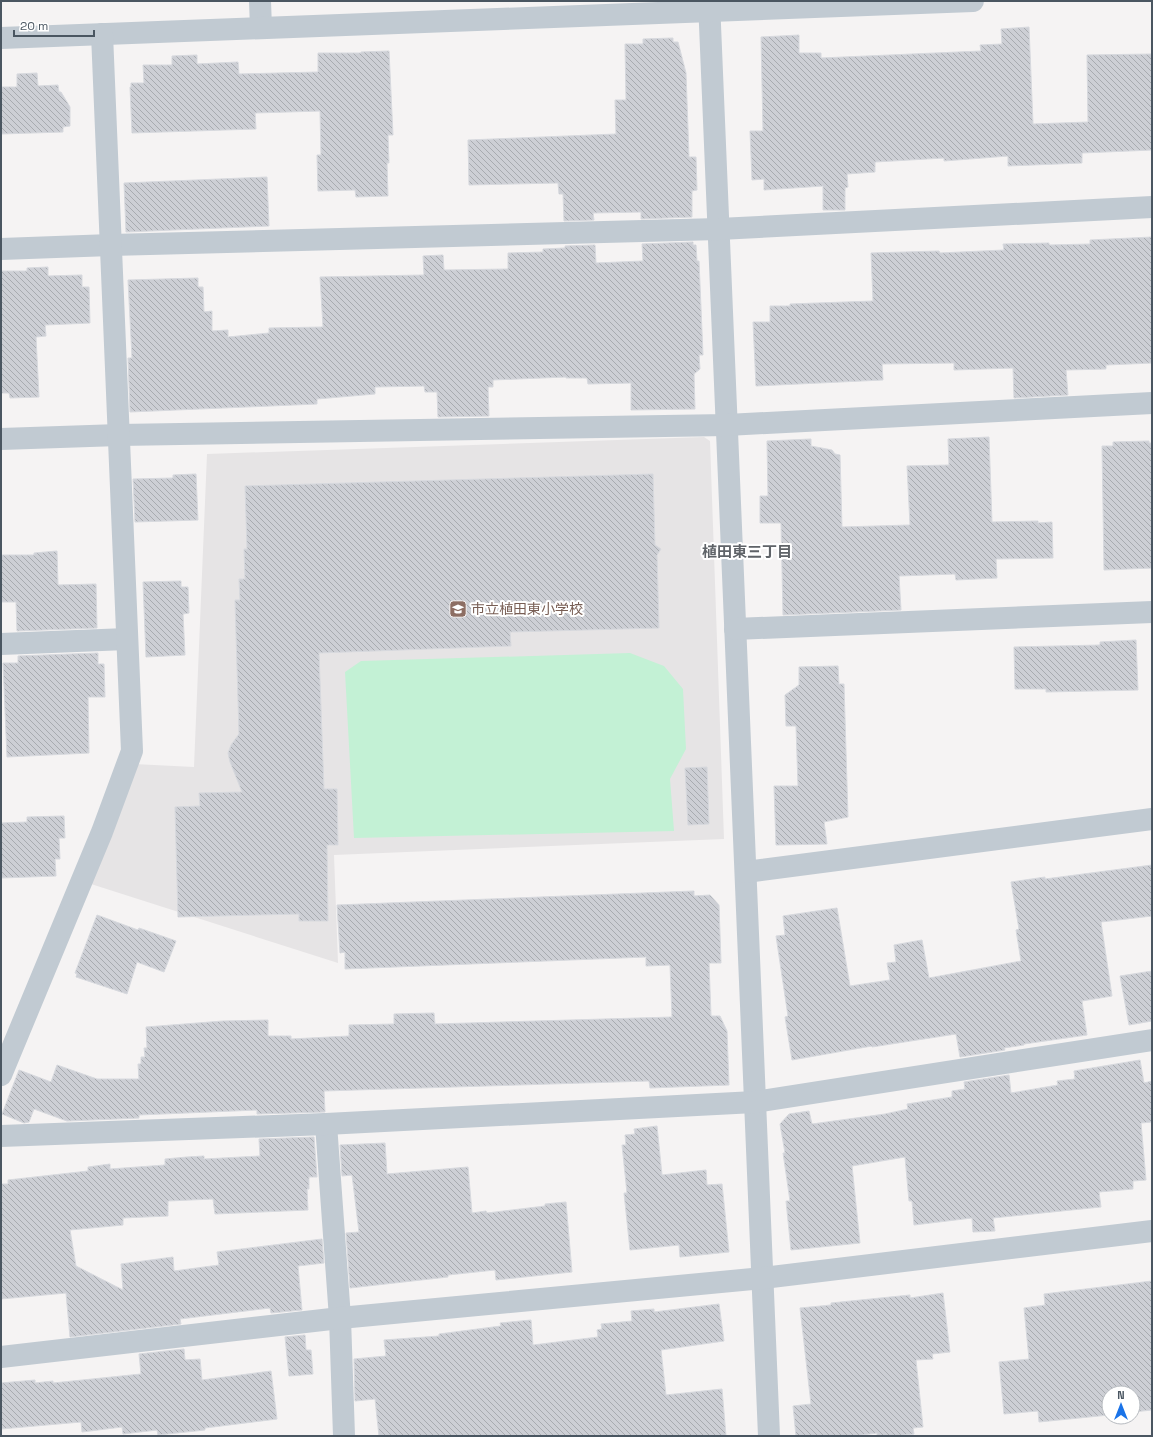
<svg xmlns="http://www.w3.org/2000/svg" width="1153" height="1437" viewBox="0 0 1153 1437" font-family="'Space Grotesk','Noto Sans JP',sans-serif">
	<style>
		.education { fill: #e6e4e5 }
		.pitch { fill: #c3f1d5 }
		.building { fill: url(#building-back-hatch); stroke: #d7d9de }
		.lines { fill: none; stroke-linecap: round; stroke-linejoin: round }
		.minor { stroke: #c1cad2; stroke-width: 22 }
		.labels { text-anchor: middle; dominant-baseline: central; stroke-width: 4; stroke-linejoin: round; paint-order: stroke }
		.education-label { font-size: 14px; fill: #785e54; stroke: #fff; text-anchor: start }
		.neighbourhood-label { font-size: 15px; font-weight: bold; fill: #5f6368; stroke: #fff }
	</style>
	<defs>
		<pattern id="building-back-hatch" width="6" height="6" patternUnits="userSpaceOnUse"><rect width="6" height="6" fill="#cdcfd5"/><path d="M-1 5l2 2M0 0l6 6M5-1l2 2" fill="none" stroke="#a8abb0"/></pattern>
	</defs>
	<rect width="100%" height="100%" fill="#f5f3f3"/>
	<polygon class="education" points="704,437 710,441 724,839 334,855 338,963 91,884 134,764 194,767 207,454"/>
	<polygon class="pitch" points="630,653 664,666 683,689 686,749 670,779 674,831 354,838 345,672 361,661"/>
	<g class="building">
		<polygon points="1029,27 1033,124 1088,122 1087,55 1152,54 1152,150 1082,153 1082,163 1008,166 1008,156 944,161 944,158 875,162 875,172 847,174 848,187 845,188 845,210 823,210 823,186 764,190 764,179 752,180 750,131 763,131 761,37 799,35 799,53 821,53 821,58 981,51 980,45 1002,44 1001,29"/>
		<polygon points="673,38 673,42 678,42 686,73 689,157 696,157 697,190 692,191 692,217 641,219 641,212 593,213 594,220 564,221 563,194 559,194 558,183 469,185 468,140 616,134 615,100 626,100 625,44 643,44 643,39"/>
		<polygon points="389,51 393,135 388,135 389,163 387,163 388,196 356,197 355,190 318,191 317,155 321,155 320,111 255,113 256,129 132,133 130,87 131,87 131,83 144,83 143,65 172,65 172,56 197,55 197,64 238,62 239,74 318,72 318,53 361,53 361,52"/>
		<polygon points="37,73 38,86 58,85 59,92 61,92 70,107 70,126 63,127 63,132 1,134 1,87 17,87 17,74"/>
		<polygon points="267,177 269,226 126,232 124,183"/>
		<polygon points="1152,237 1152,363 1106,365 1106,369 1066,370 1068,395 1014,398 1013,368 954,370 954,363 882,364 883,380 756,386 753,322 770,322 770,306 790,306 790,304 873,301 871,253 939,251 940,253 1004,250 1003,244 1049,243 1049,245 1090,244 1090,240"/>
		<polygon points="693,242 693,245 696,245 697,261 699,261 703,355 699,355 700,369 694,374 695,409 631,410 631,383 588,384 587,378 566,378 566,377 493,380 493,387 488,387 489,416 438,417 437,392 425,392 424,386 375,387 375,394 317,399 317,404 130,412 128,358 132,358 128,280 198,278 198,287 203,287 204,312 212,311 212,331 228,330 228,337 269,333 269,328 323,327 320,277 424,275 423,256 443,255 444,270 508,269 508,253 543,252 543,249 565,248 565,246 595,245 596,263 643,261 642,244"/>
		<polygon points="48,267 48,276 82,275 82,287 89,287 90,323 45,325 46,336 36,337 39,397 10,398 9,393 1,393 1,271 27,271 27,268"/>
		<polygon points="989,437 992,522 1038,521 1038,523 1052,522 1053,558 996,559 997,578 956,580 955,574 899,576 901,610 783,615 781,523 760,523 760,496 768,496 767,441 811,439 811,446 832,450 835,454 840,455 842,527 910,525 907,466 949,465 948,439"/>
		<polygon points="1149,441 1149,443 1152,443 1152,568 1104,570 1102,446 1113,446 1113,442"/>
		<polygon points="196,474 198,520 135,522 133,479 173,478 173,475"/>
		<polygon points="653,474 655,545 661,549 657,555 659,628 510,632 511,646 319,653 324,789 337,789 338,845 327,845 328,921 299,921 299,914 178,917 175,807 200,806 199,793 242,792 230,762 228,753 231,745 239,734 235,600 240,600 239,579 245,579 244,549 247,549 245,486"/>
		<polygon points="57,551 58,585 96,584 97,628 17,631 16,602 1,602 1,555 34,555 34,553"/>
		<polygon points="181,581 181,587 188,587 189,613 183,614 185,655 146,657 143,582"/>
		<polygon points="1136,640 1138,690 1046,692 1046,689 1015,689 1014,647 1100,645 1100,642"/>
		<polygon points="98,653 98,664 104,664 105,697 88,697 89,753 7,757 3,663 18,663 18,656"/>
		<polygon points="838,666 839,684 844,684 848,817 824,822 827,844 776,845 774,786 798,786 796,726 786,726 785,695 799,685 799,667"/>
		<polygon points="707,767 709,824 688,825 685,768"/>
		<polygon points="64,816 65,838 59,838 60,859 55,859 56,876 1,878 1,823 27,822 27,817"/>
		<polygon points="1152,865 1152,916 1101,922 1112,996 1082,1001 1087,1035 1024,1044 1024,1045 1004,1048 1005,1050 960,1057 956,1034 872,1047 872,1046 792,1060 785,1017 788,1016 776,936 785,935 783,916 837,908 850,986 890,980 887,963 896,962 894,945 922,940 929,978 1021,961 1016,930 1019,929 1011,882 1045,877 1045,879"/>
		<polygon points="694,891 694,896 710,895 719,905 721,963 709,963 711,1016 720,1016 727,1031 729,1085 650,1088 649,1081 324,1091 325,1112 257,1114 257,1110 139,1115 139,1118 67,1121 34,1109 29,1122 24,1123 2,1114 19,1070 51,1082 57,1065 97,1079 139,1079 138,1064 141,1064 141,1057 145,1057 144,1048 147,1048 146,1027 223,1021 268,1020 268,1036 291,1036 291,1039 349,1036 349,1025 394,1024 394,1014 434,1013 435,1024 672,1017 670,965 646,966 646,957 345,969 345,952 340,953 337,905"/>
		<polygon points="97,915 138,930 139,928 176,941 164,972 137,962 127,994 76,977 77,974 75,973"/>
		<polygon points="1152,971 1152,1021 1129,1025 1120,976"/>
		<polygon points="1140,1060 1144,1083 1152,1081 1152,1122 1141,1123 1146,1180 1133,1181 1133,1189 1099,1192 1101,1207 993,1218 995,1231 973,1232 972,1218 914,1225 912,1201 909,1201 905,1157 852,1166 860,1243 791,1250 786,1201 790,1201 783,1153 785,1153 780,1124 789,1114 809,1111 812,1124 885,1114 908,1109 907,1104 952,1097 952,1091 965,1089 964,1082 1009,1075 1011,1093 1058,1085 1057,1081 1075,1079 1074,1071"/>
		<polygon points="657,1126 662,1175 706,1170 707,1185 722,1184 729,1252 680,1257 679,1245 630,1250 624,1193 627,1193 622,1145 626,1145 625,1135 635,1134 634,1129"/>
		<polygon points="314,1137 317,1177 309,1177 309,1189 307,1189 308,1210 215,1214 213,1199 168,1201 168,1216 123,1218 123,1225 70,1230 76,1266 123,1290 121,1264 173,1257 174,1271 219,1265 217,1252 322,1239 324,1263 298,1266 302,1310 271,1313 270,1308 180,1319 181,1324 70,1337 66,1293 1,1299 1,1184 8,1184 8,1180 88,1171 88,1167 110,1164 110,1169 165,1165 165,1159 187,1157 204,1156 204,1159 260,1156 259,1139"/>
		<polygon points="385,1143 387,1174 468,1167 472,1213 486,1211 487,1213 545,1206 545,1204 566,1202 572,1272 496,1280 495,1270 448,1275 448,1277 350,1288 346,1233 359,1232 352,1175 342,1176 340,1145"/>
		<polygon points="1152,1281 1152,1410 1133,1412 1133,1393 1109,1393 1109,1415 1039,1422 1038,1411 1004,1414 999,1362 1029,1359 1024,1308 1045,1305 1044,1294"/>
		<polygon points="943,1293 950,1352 932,1354 933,1359 916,1360 923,1427 913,1428 914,1434 893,1436 877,1436 877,1433 854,1436 796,1436 793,1406 811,1404 800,1308 831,1305 831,1303 910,1295 910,1298"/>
		<polygon points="719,1304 724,1341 661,1350 666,1395 722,1389 726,1436 379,1436 375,1399 355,1401 354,1359 386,1356 384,1340 439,1336 439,1334 501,1326 500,1323 531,1320 533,1345 598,1337 597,1330 602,1329 601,1324 632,1321 631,1311 654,1309 654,1312"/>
		<polygon points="305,1335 306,1350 311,1350 313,1374 289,1376 285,1337"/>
		<polygon points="184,1349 185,1360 200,1359 202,1380 271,1371 277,1419 205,1428 205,1430 158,1435 157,1430 123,1434 122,1427 82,1432 81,1422 1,1429 1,1383 35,1380 35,1383 53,1381 53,1383 141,1374 139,1354"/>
	</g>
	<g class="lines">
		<g class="minor">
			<polyline points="260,1 261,28"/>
			<polyline points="709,1 769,1436"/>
			<polyline points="1,38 973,1"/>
			<polyline points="1,249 111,245 719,229 1152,207"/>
			<polyline points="1,439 119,435 727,425 1152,403"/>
			<polyline points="735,629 1152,612"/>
			<polyline points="1,644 127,639"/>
			<polyline points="746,872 1152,819"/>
			<polyline points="1,1075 102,832 132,751 102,34"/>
			<polyline points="326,1124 340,1318 344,1436"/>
			<polyline points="1,1136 326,1124 755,1102 1152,1040"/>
			<polyline points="1,1357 340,1318 763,1278 1152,1231"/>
		</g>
	</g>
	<defs>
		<symbol id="school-square" viewBox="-11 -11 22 22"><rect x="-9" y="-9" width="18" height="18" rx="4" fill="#8d6e63" stroke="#fff"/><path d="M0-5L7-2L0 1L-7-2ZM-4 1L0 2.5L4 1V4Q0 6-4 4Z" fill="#fff"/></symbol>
	</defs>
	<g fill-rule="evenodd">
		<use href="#school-square" x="448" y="599" width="20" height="20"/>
	</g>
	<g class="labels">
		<g class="education-label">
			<text x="471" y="609">市立植田東小学校</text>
		</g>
		<g class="neighbourhood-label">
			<text x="747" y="551">植田東三丁目</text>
		</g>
	</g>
	<rect width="1153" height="1437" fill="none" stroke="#4a5661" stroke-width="4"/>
	<g transform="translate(1121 1405)"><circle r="19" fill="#ffffff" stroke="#b7bbc0"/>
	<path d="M0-3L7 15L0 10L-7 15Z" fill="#1a73e8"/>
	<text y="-6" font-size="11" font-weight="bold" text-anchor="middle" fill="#4a5661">N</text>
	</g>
	<path d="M14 30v6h80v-6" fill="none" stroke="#4a5661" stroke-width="2"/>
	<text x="20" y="30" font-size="12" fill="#4a5661" stroke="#ffffff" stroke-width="3" paint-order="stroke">20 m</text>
</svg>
